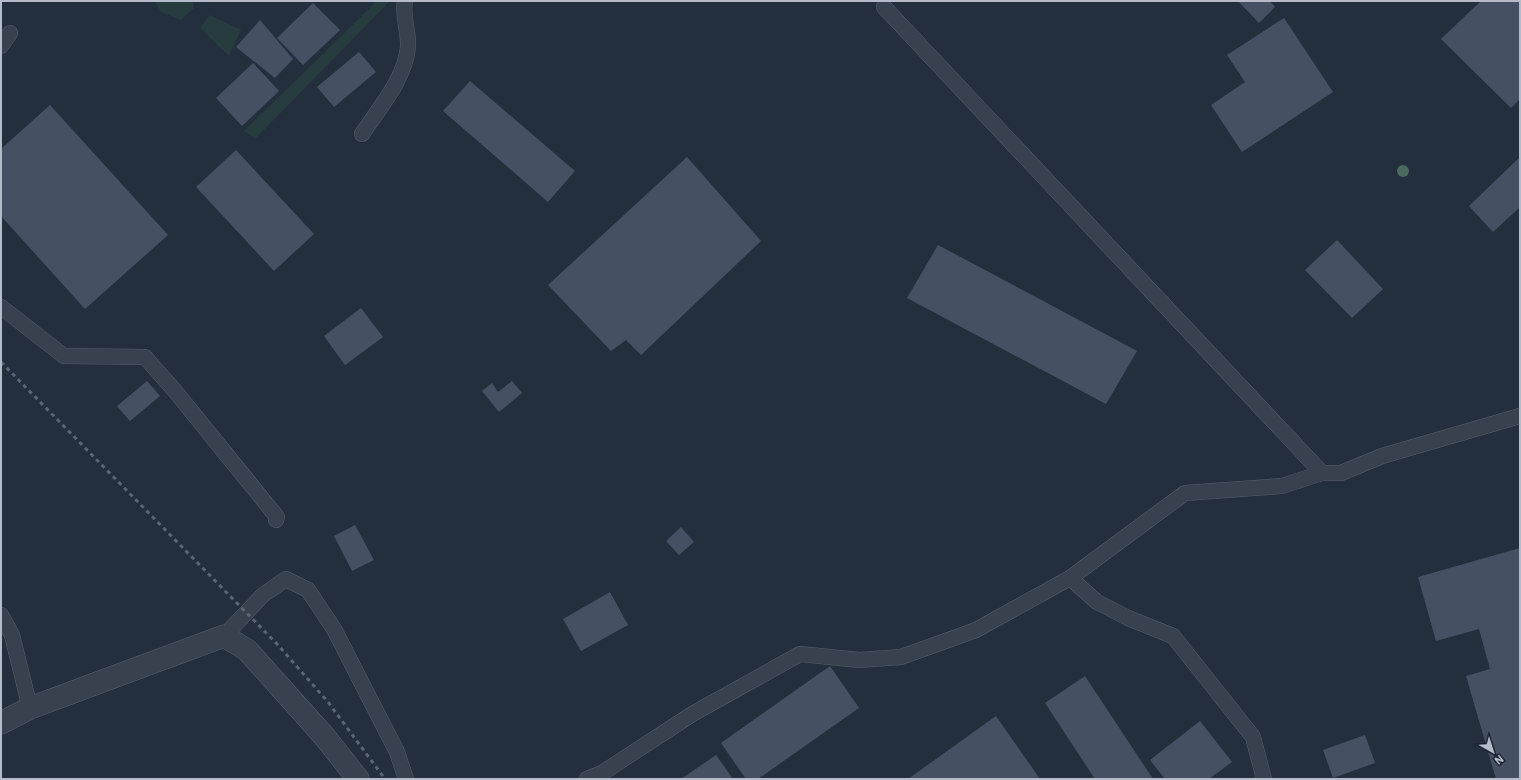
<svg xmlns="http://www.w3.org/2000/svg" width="1521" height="780" viewBox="0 0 1521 780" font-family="'IBM Plex Sans',sans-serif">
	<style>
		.green { fill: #263c3f }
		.building { fill: #455162 }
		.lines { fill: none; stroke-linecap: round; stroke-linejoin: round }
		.lane-casing { stroke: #565f6c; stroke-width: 16 }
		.street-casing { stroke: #565f6c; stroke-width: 23 }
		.lane { stroke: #38414e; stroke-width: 15 }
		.street { stroke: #38414e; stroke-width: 22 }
		.rail { stroke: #5a6575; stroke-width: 3; stroke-dasharray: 4 4; stroke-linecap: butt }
		.tree { fill: #4b6a5d }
	</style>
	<rect width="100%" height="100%" fill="#242f3e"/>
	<g class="green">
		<polygon points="155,1 193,1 194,8 181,20 161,12"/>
		<polygon points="377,1 390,1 255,139 244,131"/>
		<polygon points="210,15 241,30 229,56 200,28"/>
	</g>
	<g class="building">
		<polygon points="1238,1 1270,1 1275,7 1259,23"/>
		<polygon points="1481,1 1520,1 1520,99 1511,108 1441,39"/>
		<polygon points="313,3 340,30 303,65 277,38"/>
		<polygon points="1284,18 1333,92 1242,152 1211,105 1245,82 1227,55"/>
		<polygon points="260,20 293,59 275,78 236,47"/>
		<polygon points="359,52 376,72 334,107 317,87"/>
		<polygon points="253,63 279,91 242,126 216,98"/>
		<polygon points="470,81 575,171 548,202 443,111"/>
		<polygon points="50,105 168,235 85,309 1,216 1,149"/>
		<polygon points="236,150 314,234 274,271 196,187"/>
		<polygon points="687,157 761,241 641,355 626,340 611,351 548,285"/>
		<polygon points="1520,157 1520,207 1493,232 1469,206"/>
		<polygon points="1337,240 1383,289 1352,318 1305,270"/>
		<polygon points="938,245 1137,351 1106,404 907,298"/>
		<polygon points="361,308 383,337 345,365 324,336"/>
		<polygon points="147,381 160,396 130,421 117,406"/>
		<polygon points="512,381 522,393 499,412 482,391 492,383 498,392"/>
		<polygon points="355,525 374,560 352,571 334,536"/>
		<polygon points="681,527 694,542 679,555 666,541"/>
		<polygon points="1520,548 1520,779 1496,779 1466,676 1490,669 1479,629 1436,641 1418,577"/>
		<polygon points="610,592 628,625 581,651 563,619"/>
		<polygon points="830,666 859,708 758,779 746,779 721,743"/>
		<polygon points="1085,676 1153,779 1095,779 1045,703"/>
		<polygon points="996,716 1040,779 908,779"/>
		<polygon points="1200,721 1232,762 1209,779 1165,779 1150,760"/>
		<polygon points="1365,735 1375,763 1333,778 1323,750"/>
		<polygon points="716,755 733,779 681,779"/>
	</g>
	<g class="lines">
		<defs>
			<g id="lane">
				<polyline points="884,7 1322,473"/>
				<polyline points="1,46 10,33"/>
				<path d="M362,134C379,108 405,79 408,47C409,32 402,16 405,1"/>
				<polyline points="1,307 64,356 145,357 175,391 277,517 276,520"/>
				<polyline points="1070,578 1097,602 1128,618 1173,636 1253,737 1264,779"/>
				<polyline points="1,615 12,635 30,708"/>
				<polyline points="224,636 263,595 286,579 308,590 334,629 397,752 406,779"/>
				<polyline points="587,779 602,773 694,713 800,654 859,660 901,657 976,630 1070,578 1185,493 1282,486 1322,473 1341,473 1382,456 1520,416"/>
			</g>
			<polyline id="street" points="1,723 30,708 224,636 247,650 324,736 358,779"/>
		</defs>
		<use href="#lane" class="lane-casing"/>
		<use href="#street" class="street-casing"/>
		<use href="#lane" class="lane"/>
		<use href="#street" class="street"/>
		<polyline class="rail" points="1,362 277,644 328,702 385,779"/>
	</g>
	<circle class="tree" cx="1403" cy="171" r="6"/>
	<rect width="1521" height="780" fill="none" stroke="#b4bcc9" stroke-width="4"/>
	<g transform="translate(1493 752) rotate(141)" stroke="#1d2633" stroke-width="3" paint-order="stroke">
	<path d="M0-3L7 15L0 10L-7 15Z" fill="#b4bcc9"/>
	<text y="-6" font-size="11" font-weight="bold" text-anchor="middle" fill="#b4bcc9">N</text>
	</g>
</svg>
